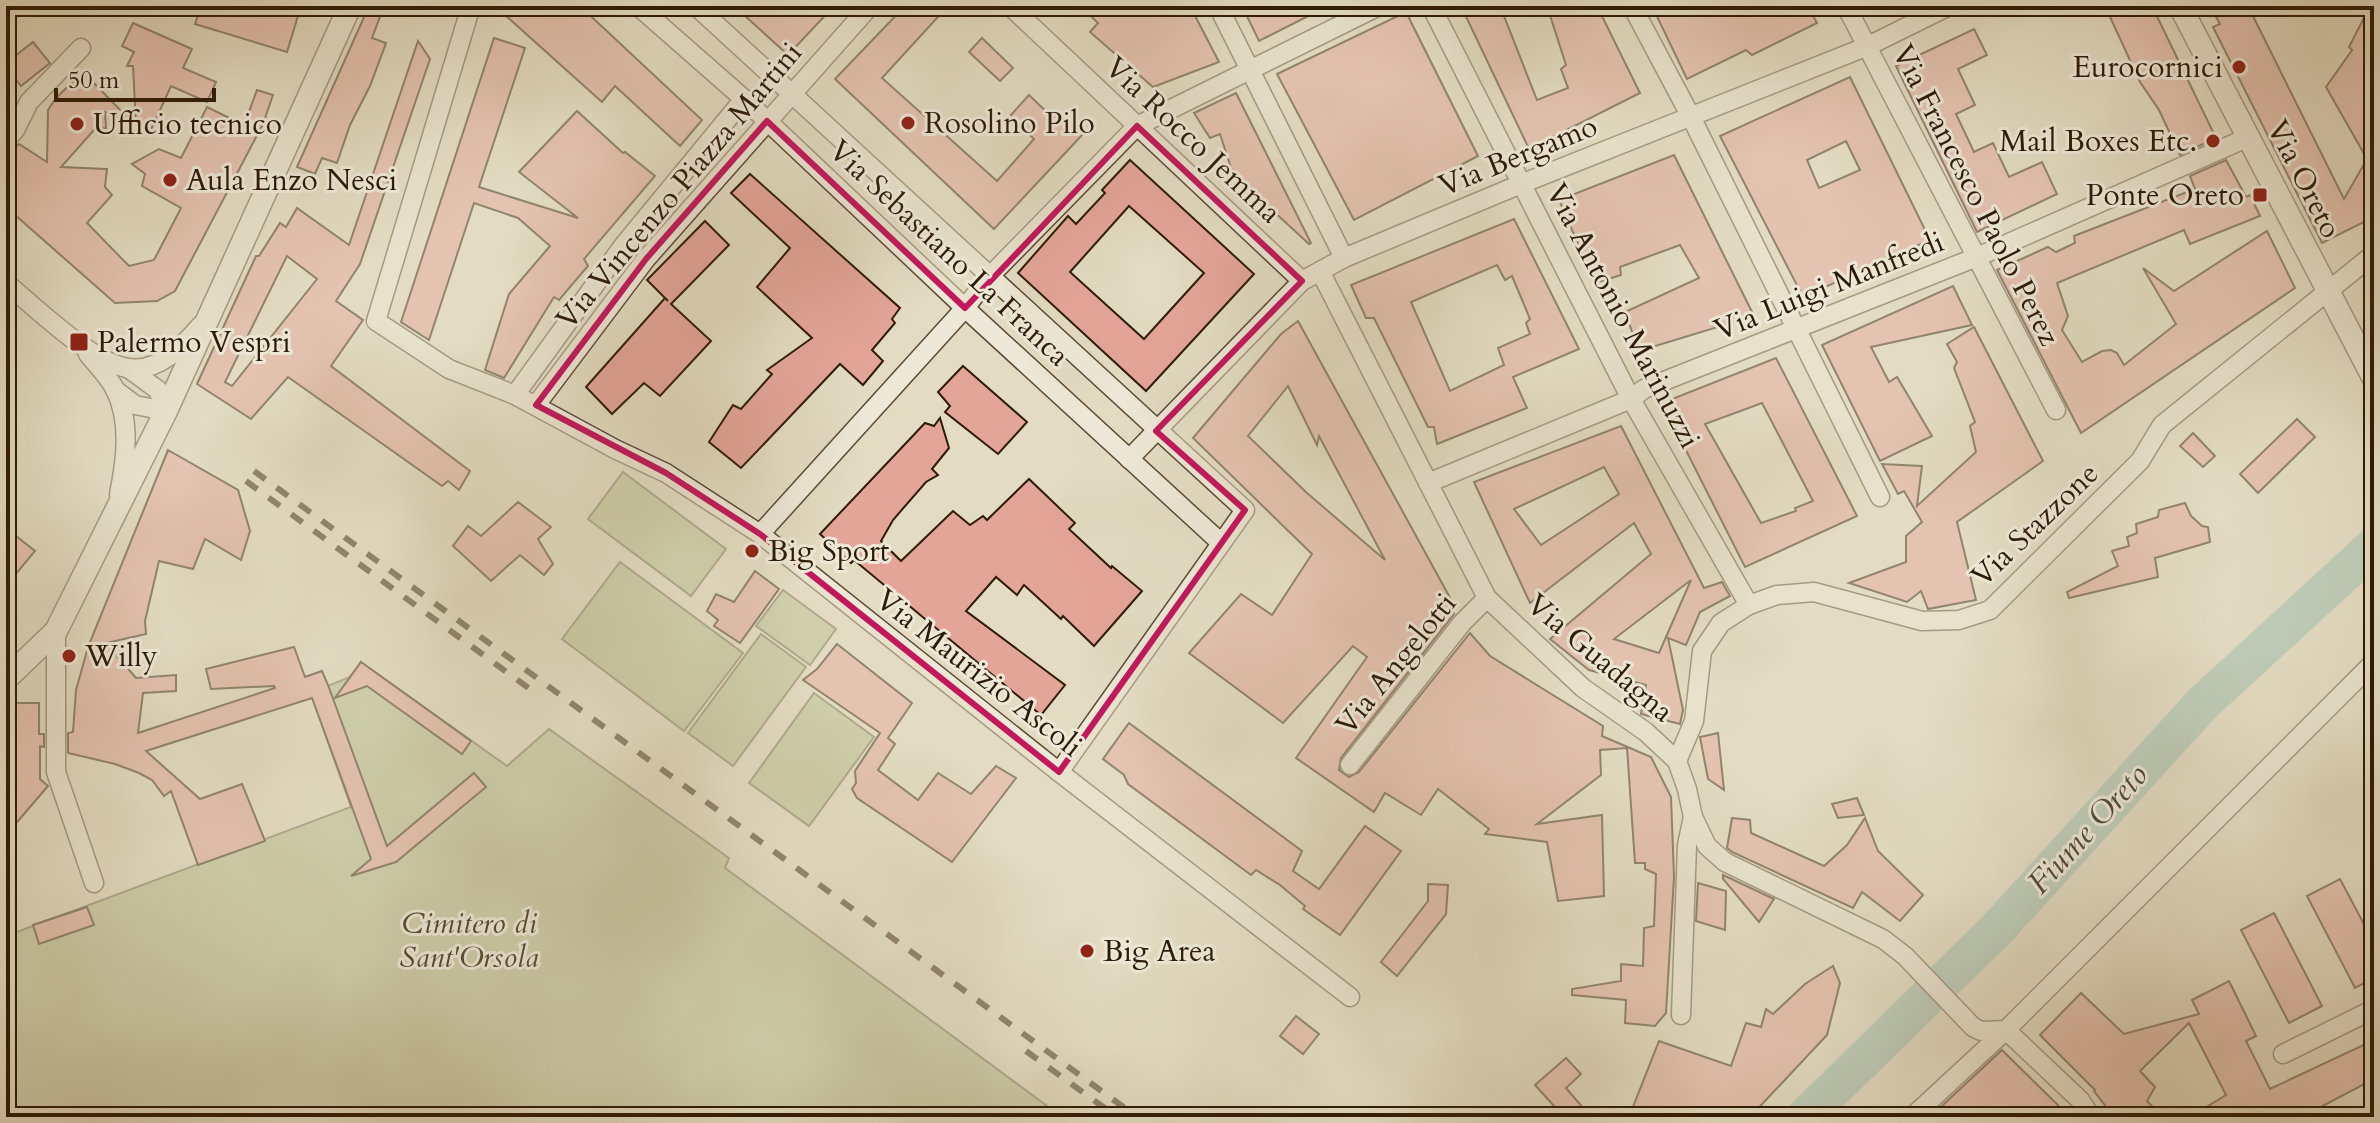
<svg xmlns="http://www.w3.org/2000/svg" width="2380" height="1123" viewBox="0 0 2380 1123" font-family="Cardo,serif">
	<style>
		.green { fill: #b7bf90; stroke: #726d4b; stroke-width: 2 }
		.lines { fill: none; stroke-linecap: round; stroke-linejoin: round }
		.river { stroke: #95bcb1; stroke-width: 38 }
		.building { fill: #e4a599; stroke: #2e1b06; stroke-width: 2; fill-rule: evenodd }
		.minor-casing { stroke: #5b4b35; stroke-width: 21 }
		.tertiary-casing { stroke: #5b4b35; stroke-width: 25 }
		.minor { stroke: #ede8d7; stroke-width: 18 }
		.tertiary { stroke: #ede8d7; stroke-width: 22 }
		.rail { stroke: #2e1b06; stroke-width: 6; stroke-dasharray: 14 14; stroke-linecap: butt }
		.marked { fill: none; stroke: #c2185b; stroke-width: 6; stroke-linejoin: round }
		.poi-dot { fill: #8f2418; stroke: #ede8d7; stroke-width: 3 }
		.labels { text-anchor: middle; dominant-baseline: central; stroke-width: 6; stroke-linejoin: round; paint-order: stroke }
		.poi-label { font-size: 30px; fill: #2e1b06; stroke: #ede8d7; text-anchor: start }
		.street-label { font-size: 30px; fill: #2e1b06; stroke: #ede8d7 }
		.park-label { font-size: 30px; font-style: italic; fill: #574c2f; stroke: #ede8d7 }
		.water-label { font-size: 32px; font-style: italic; fill: #4d4b39; stroke: #ede8d7 }
	</style>
	<rect width="100%" height="100%" fill="#e3dcc2"/>
	<filter id="stains"><feTurbulence type="fractalNoise" baseFrequency=".0025" numOctaves="4"/><feColorMatrix values="0 0 0 0 .2 0 0 0 0 .09 0 0 0 0 .02 0 0 0 .5 -.17"/></filter>
	<radialGradient id="worn" r=".72"><stop offset=".6" stop-color="#630" stop-opacity="0"/><stop offset="1" stop-color="#630" stop-opacity=".3"/></radialGradient>
	<g class="green">
		<polygon points="623,472 726,549 691,596 588,519"/>
		<polygon points="620,562 743,653 684,731 562,639"/>
		<polygon points="783,590 836,629 810,665 756,626"/>
		<polygon points="761,634 806,667 733,766 688,733"/>
		<polygon points="361,662 507,766 549,729 729,858 725,868 1062,1117 6,1117 6,936 351,807 305,677 322,671 328,686 350,677"/>
		<polygon points="814,693 874,737 809,826 749,783"/>
	</g>
	<g class="lines">
		<polyline class="river" points="1805,1117 1998,928 2202,704 2374,546"/>
	</g>
	<g class="building">
		<polygon points="201,6 301,6 287,52 195,24"/>
		<polygon points="369,6 384,6 372,38 386,43 370,86 350,125 337,163 322,158 315,174 297,167"/>
		<polygon points="495,6 580,6 702,120 680,146 615,86 602,102"/>
		<polygon points="734,6 834,6 788,55"/>
		<polygon points="905,6 948,6 882,78 997,181 1034,139 1010,116 1029,95 1053,118 1058,113 1083,134 994,229 835,79"/>
		<polygon points="1080,6 1190,6 1219,62 1153,87 1090,32 1098,23"/>
		<polygon points="1242,6 1328,6 1259,41"/>
		<polygon points="1461,6 1489,6 1491,14 1502,11 1537,100 1568,88 1561,69 1566,65 1547,6 1597,6 1640,93 1529,149"/>
		<polygon points="1652,6 1808,6 1817,23 1752,55 1746,50 1687,79"/>
		<polygon points="2105,6 2152,6 2216,138 2180,155 2159,110 2140,82"/>
		<polygon points="2210,6 2248,6 2344,199 2367,159 2326,87 2352,50 2349,47 2370,6 2374,6 2374,217 2322,243 2213,27 2220,24"/>
		<polygon points="1406,12 1478,156 1354,220 1277,74"/>
		<polygon points="133,23 192,49 183,68 216,82 207,102 171,86 150,132 136,125 133,66 127,66 134,52 122,46"/>
		<polygon points="1974,29 1987,55 1958,69 1975,105 1956,114 1974,152 1993,143 2009,177 2042,162 2057,194 1977,232 1896,66"/>
		<polygon points="494,38 525,48 479,187 578,218 519,172 577,111 623,153 625,152 655,176 584,259 588,266 559,300 554,297 504,378 485,370 509,294 550,246 518,218 474,203 429,340 401,322"/>
		<polygon points="982,38 1013,68 1000,81 969,52"/>
		<path d="M418,41L430,59L360,264L336,301L363,320L331,366L470,471L459,490L448,481L442,486L288,377L251,419L197,384L256,256H259L280,223L286,227L297,208L349,245ZM287,256L317,279L232,386L225,382Z"/>
		<polygon points="33,42 50,63 21,86 6,67 6,63"/>
		<polygon points="83,72 133,123 105,112 106,128 94,130 61,167 107,169 105,187 112,195 87,223 129,266 154,260 181,208 142,186 145,174 132,164 159,149 181,158 207,107 244,125 257,90 273,95 263,124 175,291 157,301 115,303 6,207 6,154 19,144 47,162 48,110 56,98"/>
		<path d="M1850,77L1930,240L1803,297L1720,136ZM1846,141L1860,170L1819,188L1807,160Z"/>
		<polygon points="1236,93 1311,243 1309,244 1233,174 1220,134 1210,138 1194,113"/>
		<polygon points="1674,155 1754,316 1639,351 1625,312 1699,278 1680,245 1620,267 1621,275 1595,283 1559,200"/>
		<path d="M1130,160L1254,274L1146,391L1018,273L1068,216L1076,224L1105,193L1102,190ZM1129,206L1204,273L1144,339L1070,272Z"/>
		<polygon points="2226,160 2246,197 2250,195 2260,216 2190,244 2184,230 2057,283 2068,316 2062,330 2082,362 2102,351 2111,350 2117,353 2124,365 2176,324 2143,268 2174,291 2267,231 2295,288 2081,433 1997,270 2048,247 2056,252 2075,243 2074,236 2195,189 2190,176"/>
		<polygon points="750,174 900,308 892,319 895,323 872,350 883,361 863,385 840,364 741,468 709,442 733,405 741,409 772,374 767,370 812,338 757,287 790,248 731,193"/>
		<path d="M1514,219L1579,349L1513,377L1527,408L1437,444L1434,427H1428L1374,318H1366L1351,285ZM1497,265L1505,280L1512,276L1530,319L1526,323L1530,334L1498,348L1504,365L1450,391L1411,302Z"/>
		<polygon points="705,221 729,245 671,304 711,341 660,396 644,383 612,414 586,387 665,298 668,301 647,280"/>
		<polygon points="1953,286 1972,325 1871,347 1889,382 1897,377 1932,436 1880,461 1822,345"/>
		<path d="M1298,321L1454,605L1450,611L1454,614L1341,758L1339,770L1349,777L1359,772L1470,633L1490,656L1603,726L1602,736L1651,757L1671,797L1674,877L1666,1013L1655,1026L1625,1023L1626,1000L1572,995V989L1621,981V964L1643,966L1644,928L1654,926L1656,874L1645,869V863H1635L1627,748L1600,750L1601,775L1537,824L1602,815L1604,896L1558,901L1547,842L1485,834L1489,829L1438,789L1421,815L1385,793L1374,812L1296,758L1367,657L1353,646L1283,723L1189,653L1241,594L1272,615L1312,554L1193,438L1281,334ZM1288,386L1317,445L1319,436L1385,560L1307,493L1248,436Z"/>
		<polygon points="1974,327 2043,461 1957,522 1976,600 1928,609 1921,591 1907,602 1849,583 1906,562 1906,536 1922,522 1904,491 1898,494 1882,464 1922,466 1917,506 1976,452 1970,426 1975,422 1954,368 1957,362 1947,344"/>
		<path d="M1776,358L1857,516L1745,567L1662,403ZM1762,403L1813,501L1795,508L1796,511L1761,523L1705,424Z"/>
		<polygon points="963,366 1027,422 998,454 945,412 950,406 938,392"/>
		<polygon points="940,418 949,448 932,469 938,475 926,482 893,520 881,541 901,561 953,511 970,525 983,516 987,520 1029,479 1075,523 1069,529 1111,568 1112,566 1142,591 1094,646 1063,616 1061,619 1024,585 1017,595 996,577 966,611 1065,685 1041,715 854,560 851,563 820,534 925,423 934,426"/>
		<polygon points="2297,419 2315,437 2258,493 2240,474"/>
		<path d="M1621,426L1704,588L1722,582L1730,596L1700,612L1686,645L1668,638L1683,710L1680,724L1641,714L1646,685L1589,670L1550,639L1651,554L1634,523L1530,603L1474,482ZM1604,467L1619,494L1541,545L1514,509ZM1691,580L1659,653L1614,639Z"/>
		<polygon points="2193,433 2215,456 2203,467 2180,446"/>
		<polygon points="168,450 238,490 250,531 241,560 205,539 193,569 159,561 145,621 146,634 106,643 136,678 176,675 176,691 143,693 138,733 275,688 274,686 211,689 206,669 294,647 305,677 322,671 328,685 387,846 474,773 486,787 396,862 351,876 371,859 312,698 146,751 200,799 242,784 265,841 198,865 171,791 164,796 152,780 139,773 115,764 68,753 68,733 73,732 76,690 88,647"/>
		<polygon points="518,502 551,527 538,539 553,564 544,575 520,555 491,581 453,546 468,526 481,536"/>
		<polygon points="2185,503 2191,516 2202,526 2208,527 2210,542 2155,558 2158,577 2069,598 2067,592 2118,566 2112,551 2129,546 2127,537 2137,533 2136,524 2158,517 2159,510"/>
		<polygon points="6,528 35,551 6,586"/>
		<polygon points="755,571 779,589 740,643 714,626 718,620 707,611 716,594 734,602"/>
		<polygon points="837,644 912,703 888,738 895,744 878,770 918,800 938,773 971,794 996,766 1016,778 952,862 857,798 852,789 856,783 855,771 880,733 803,680 817,669"/>
		<polygon points="361,662 471,741 462,754 367,686 335,698"/>
		<polygon points="6,703 39,703 39,734 44,734 44,747 40,746 40,779 48,786 6,835"/>
		<polygon points="1129,723 1302,851 1293,871 1319,889 1365,826 1401,851 1340,935 1303,909 1305,906 1280,885 1256,870 1251,875 1128,784 1124,775 1103,759"/>
		<polygon points="1718,733 1724,790 1708,779 1700,737"/>
		<polygon points="1857,798 1864,815 1838,818 1832,804"/>
		<polygon points="1732,818 1750,820 1751,833 1824,866 1847,845 1865,818 1878,851 1923,895 1900,921 1862,892 1853,908 1732,852 1727,848"/>
		<polygon points="1723,875 1774,899 1759,922 1723,879"/>
		<polygon points="2340,879 2374,943 2374,978 2355,988 2307,896"/>
		<polygon points="1698,883 1726,891 1725,930 1696,921"/>
		<polygon points="1428,884 1448,885 1446,914 1397,976 1381,962 1428,901"/>
		<polygon points="87,907 94,925 39,944 33,925"/>
		<polygon points="2274,913 2322,1006 2289,1023 2241,930"/>
		<polygon points="1833,966 1840,983 1827,1035 1750,1117 1629,1117 1659,1041 1731,1066 1746,1023 1761,1027 1766,1009 1773,1014 1805,984"/>
		<polygon points="2229,981 2256,1036 2246,1041 2270,1089 2374,1040 2374,1079 2302,1117 2190,1117 2226,1095 2189,1023 2140,1071 2155,1087 2147,1101 2162,1117 2114,1117 2094,1091 2095,1090 2040,1035 2081,993 2124,1034 2199,1014 2192,1000"/>
		<polygon points="1296,1016 1319,1034 1303,1054 1280,1036"/>
		<polygon points="2002,1050 2070,1117 1930,1117"/>
		<polygon points="1566,1058 1581,1074 1566,1088 1591,1117 1564,1117 1535,1085"/>
	</g>
	<g class="lines">
		<defs>
			<g id="minor">
				<polyline points="471,6 376,321 449,369 515,395 615,449 666,473 760,534 1059,772 1350,997"/>
				<polyline points="638,6 744,99 965,308 1220,542"/>
				<polyline points="696,6 1245,510 1059,772"/>
				<polyline points="1010,6 1302,281"/>
				<polyline points="1218,6 1344,258"/>
				<polyline points="1431,6 1631,399 1749,605"/>
				<polyline points="1632,6 1691,117 1880,497"/>
				<polyline points="1846,6 2056,410"/>
				<polyline points="6,140 15,130 29,102 81,48"/>
				<polyline points="1320,271 1487,598 1583,688 1646,732 1677,761 1687,789 1693,817 1707,846 1725,862 1883,939 1905,956 1973,1027 1981,1031 2006,1030 2080,1100 2091,1117"/>
				<path d="M6,283C34,306 92,363 128,368C158,373 183,346 200,326"/>
				<path d="M88,354C97,365 108,376 115,389C131,421 126,460 119,494"/>
				<polyline points="115,390 135,405 166,411 158,390 128,368"/>
				<polyline points="515,395 623,246 744,99"/>
				<polyline points="536,405 646,259 870,6"/>
				<polyline points="1129,459 1302,281 1344,258 1521,184 1868,46 1949,6"/>
				<polyline points="1428,483 1631,399 1644,389 1977,257 2249,137"/>
				<polyline points="760,534 965,308 989,277 1137,126 1379,6"/>
				<polyline points="56,631 56,772 94,883"/>
				<polyline points="1677,761 1694,721 1702,651 1721,623 1749,605 1777,595 1814,592 1922,621 1959,620 1990,610 2140,461 2162,425 2374,254"/>
				<polyline points="1350,765 1462,623 1487,598"/>
				<polyline points="1681,1015 1687,845 1693,817"/>
				<polyline points="2283,1054 2374,1009"/>
				<polyline points="1912,1117 2006,1030 2374,662"/>
			</g>
			<g id="tertiary">
				<polyline points="2180,6 2374,379"/>
				<polyline points="6,679 56,631 166,411 350,6"/>
			</g>
		</defs>
		<use href="#minor" class="minor-casing"/>
		<use href="#tertiary" class="tertiary-casing"/>
		<use href="#minor" class="minor"/>
		<use href="#tertiary" class="tertiary"/>
		<g class="rail">
			<polyline points="254,471 1137,1117"/>
			<polyline points="246,481 538,695"/>
			<polyline points="1026,1051 1117,1117"/>
		</g>
	</g>
	<path d="M0 0H2380V1123H0ZM767,121L965,308L1137,126L1302,281L1156,431L1245,510L1059,772L760,534L666,473L536,405L646,259Z" fill="#e3dcc2" fill-opacity=".55" fill-rule="evenodd"/>
	<path class="marked" d="M767,121L965,308L1137,126L1302,281L1156,431L1245,510L1059,772L760,534L666,473L536,405L646,259Z"/>
	<g class="poi-dot">
		<circle cx="2239" cy="67" r="8"/>
		<circle cx="908" cy="123" r="8"/>
		<circle cx="77" cy="124" r="8"/>
		<circle cx="2213" cy="141" r="8"/>
		<circle cx="170" cy="180" r="8"/>
		<rect x="2252" y="187" width="16" height="16" rx="4"/>
		<rect x="69" y="332" width="20" height="20" rx="4"/>
		<circle cx="752" cy="551" r="8"/>
		<circle cx="69" cy="656" r="8"/>
		<circle cx="1087" cy="951" r="8"/>
	</g>
	<g class="labels">
		<g class="poi-label">
			<text x="2223" y="67" text-anchor="end">Eurocornici</text>
			<text x="924" y="123">Rosolino Pilo</text>
			<text x="93" y="124">Ufficio tecnico</text>
			<text x="2197" y="141" text-anchor="end">Mail Boxes Etc.</text>
			<text x="186" y="180">Aula Enzo Nesci</text>
			<text x="2244" y="195" text-anchor="end">Ponte Oreto</text>
			<text x="97" y="342">Palermo Vespri</text>
			<text x="768" y="551">Big Sport</text>
			<text x="85" y="656">Willy</text>
			<text x="1103" y="951">Big Area</text>
		</g>
		<g class="street-label">
			<text transform="translate(1193 140) rotate(43)">Via Rocco Jemma</text>
			<text transform="translate(1518 156) rotate(-22)">Via Bergamo</text>
			<text transform="translate(2304 179) rotate(63)">Via Oreto</text>
			<text transform="translate(679 186) rotate(-50)">Via Vincenzo Piazza Martini</text>
			<text transform="translate(1976 195) rotate(63)">Via Francesco Paolo Perez</text>
			<text transform="translate(949 253) rotate(43)">Via Sebastiano La Franca</text>
			<text transform="translate(1829 286) rotate(-22)">Via Luigi Manfredi</text>
			<text transform="translate(1623 316) rotate(62)">Via Antonio Marinuzzi</text>
			<text transform="translate(2035 525) rotate(-44)">Via Stazzone</text>
			<text transform="translate(1600 658) rotate(40)">Via Guadagna</text>
			<text transform="translate(1396 664) rotate(-51)">Via Angelotti</text>
			<text transform="translate(979 673) rotate(38)">Via Maurizio Ascoli</text>
		</g>
		<g class="park-label">
			<text x="469" y="923">Cimitero di<tspan x="469" dy="34">Sant'Orsola</tspan></text>
		</g>
		<g class="water-label">
			<text transform="translate(2088 829) rotate(-48)">Fiume Oreto</text>
		</g>
	</g>
	<rect width="2380" height="1123" fill="none" stroke="#e3dcc2" stroke-width="32"/>
	<rect x="8" y="8" width="2364" height="1107" fill="none" stroke="#2e1b06" stroke-width="4"/>
	<rect x="16" y="16" width="2348" height="1091" fill="none" stroke="#2e1b06" stroke-width="2"/>
	<path d="M56 88v12h158v-12" fill="none" stroke="#2e1b06" stroke-width="4"/>
	<text x="68" y="88" font-size="24" fill="#2e1b06" stroke="#ede8d7" stroke-width="6" paint-order="stroke">50 m</text>
	<rect width="100%" height="100%" filter="url(#stains)"/>
	<rect width="100%" height="100%" fill="url(#worn)"/>
</svg>
